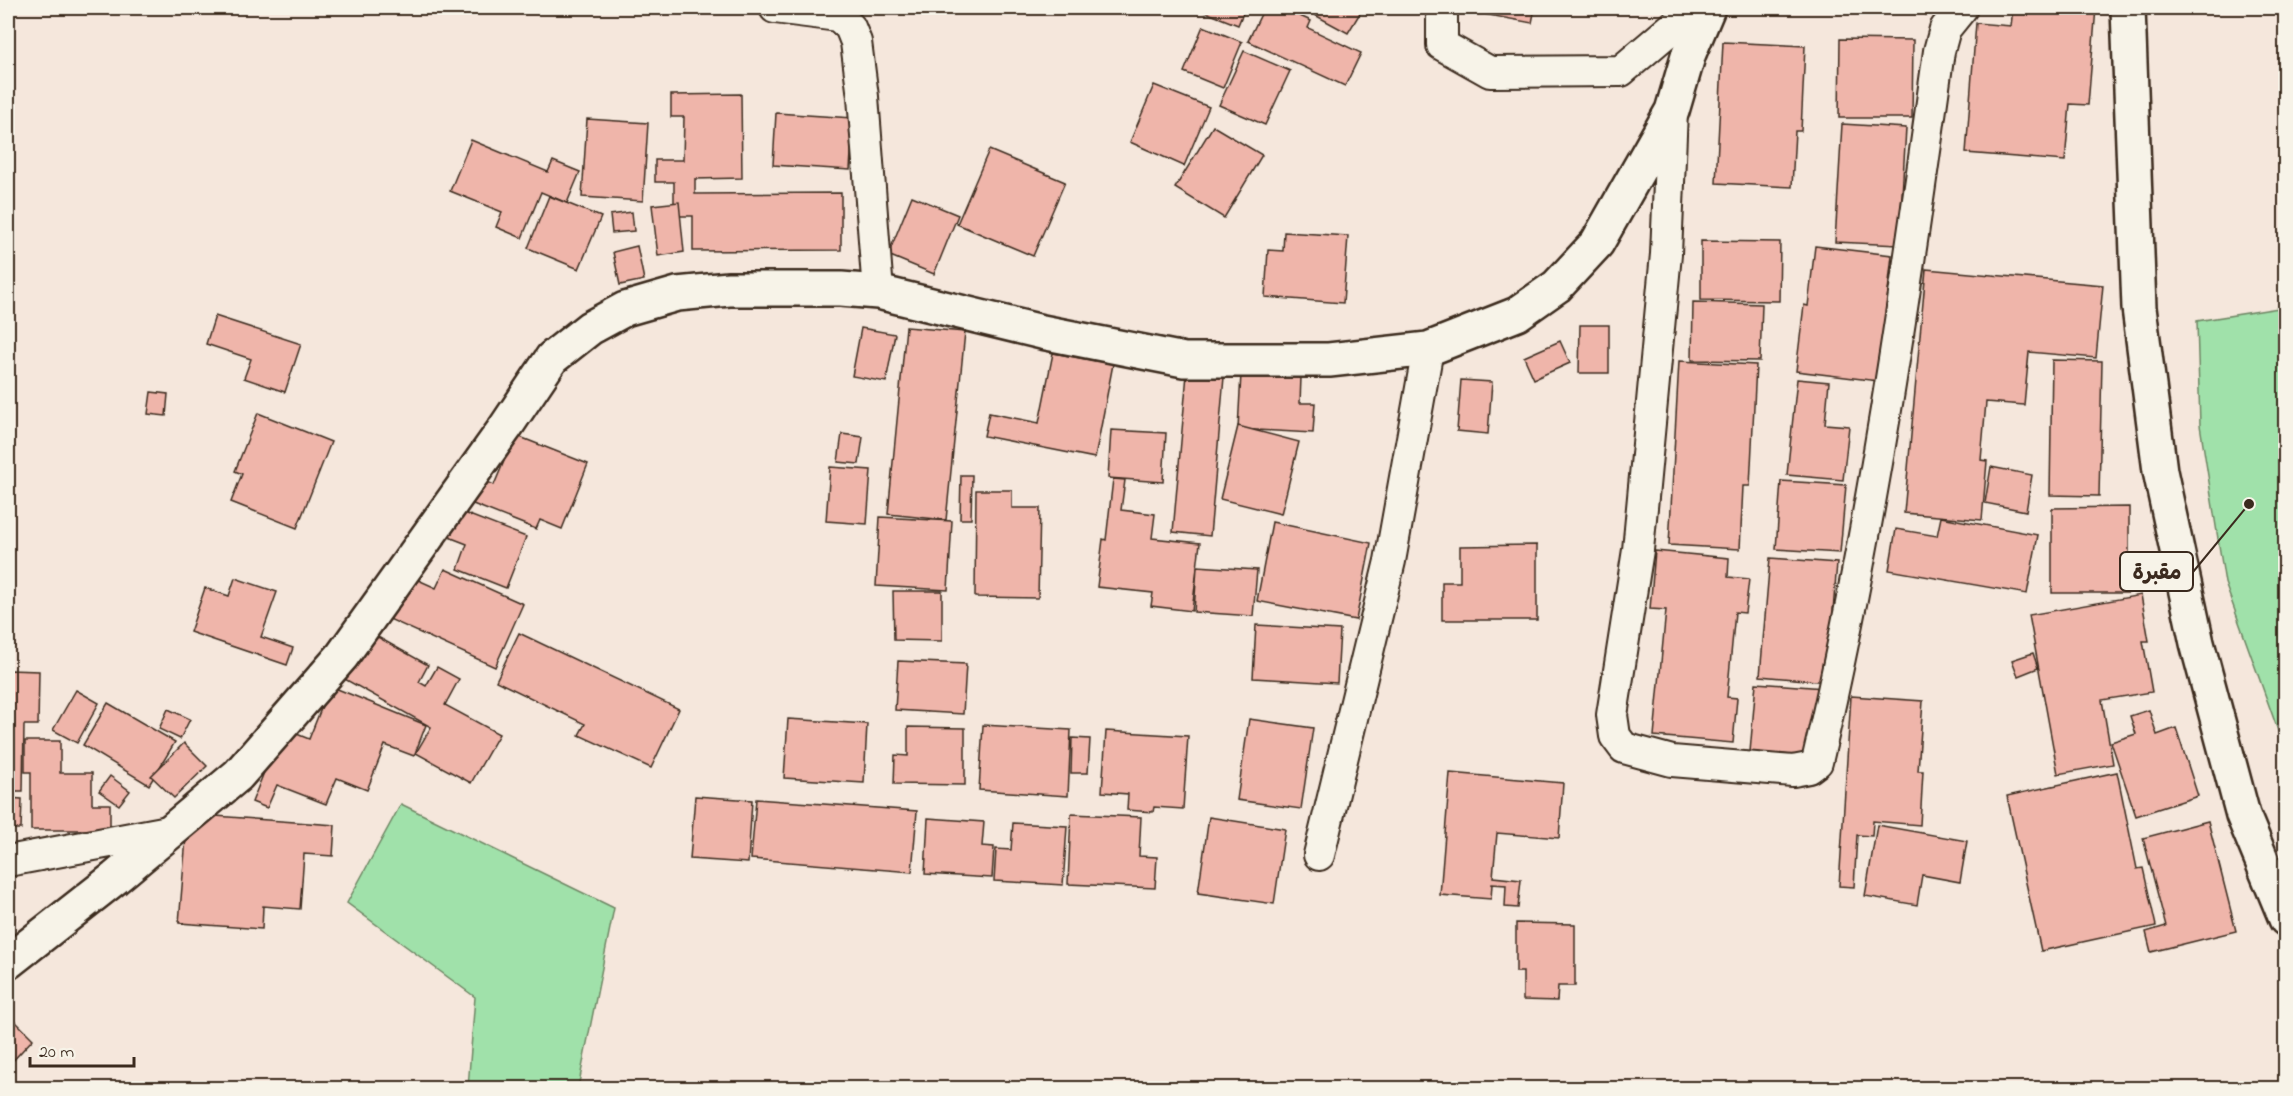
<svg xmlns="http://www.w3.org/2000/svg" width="2293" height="1096" viewBox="0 0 2293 1096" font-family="'Indie Flower','Playpen Sans Arabic',sans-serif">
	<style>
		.green { fill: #a0e1aa; stroke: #6e8664; stroke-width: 1.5 }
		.building { fill: #efb5aa; stroke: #3b2a1e; stroke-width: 1.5 }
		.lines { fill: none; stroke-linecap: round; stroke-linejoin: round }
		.street-casing { stroke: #3b2a1e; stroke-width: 34 }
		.secondary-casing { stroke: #3b2a1e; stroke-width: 38 }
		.street { stroke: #f7f3e8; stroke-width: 30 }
		.secondary { stroke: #f7f3e8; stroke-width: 33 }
		.leader { fill: none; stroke: #3b2a1e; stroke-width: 2 }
		.callout-dot { fill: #3b2a1e; stroke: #f7f3e8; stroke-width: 2 }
		.callout { fill: #f7f3e8; stroke: #3b2a1e; stroke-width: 2 }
		.callout-label { font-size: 21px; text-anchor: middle; font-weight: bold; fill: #3b2a1e }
	</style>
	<rect width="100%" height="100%" fill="#f5e7dc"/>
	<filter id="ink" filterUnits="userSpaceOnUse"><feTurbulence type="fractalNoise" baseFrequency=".0167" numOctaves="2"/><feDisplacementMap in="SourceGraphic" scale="12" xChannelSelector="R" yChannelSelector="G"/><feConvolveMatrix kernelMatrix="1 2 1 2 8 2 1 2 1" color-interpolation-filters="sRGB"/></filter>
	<g filter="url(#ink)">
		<g class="green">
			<polygon points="2285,307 2286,307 2285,750 2225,583 2200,425 2197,321"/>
			<polygon points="401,804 614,908 578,1088 468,1088 475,997 347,903"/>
		</g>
		<g class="building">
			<polygon points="1195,8 1245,8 1238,25"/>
			<polygon points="1264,8 1282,8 1311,21 1308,28 1361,53 1345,86 1248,41"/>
			<polygon points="1302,8 1363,8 1348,33"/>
			<polygon points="1451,8 1535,8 1532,23"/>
			<polygon points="1919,8 1934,8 1926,15"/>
			<polygon points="2013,8 2096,8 2088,105 2070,104 2065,161 1966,153 1976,23 2011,26"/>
			<polygon points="1203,26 1242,42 1223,88 1184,72"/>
			<polygon points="1840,39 1913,40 1912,118 1839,118"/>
			<polygon points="1723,42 1805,46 1801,131 1795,131 1792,187 1716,183"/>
			<polygon points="1244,51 1290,71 1265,125 1219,105"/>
			<polygon points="1154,85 1209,107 1184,166 1130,142"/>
			<polygon points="741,94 742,178 695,179 695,194 841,193 841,250 693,251 693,216 674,216 674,182 655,182 655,160 683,160 684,117 671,117 671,95"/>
			<polygon points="776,113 853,118 850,170 773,165"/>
			<polygon points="587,119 648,123 643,201 582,197"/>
			<polygon points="1842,124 1906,128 1899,245 1835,242"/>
			<polygon points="1213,126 1262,155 1224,218 1175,188"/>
			<polygon points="471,140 548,172 553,161 580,172 567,203 541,192 522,238 496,227 502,212 450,191"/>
			<polygon points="989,150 1065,182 1033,256 957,224"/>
			<polygon points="549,196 601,217 579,269 528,248"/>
			<polygon points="912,196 958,215 934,274 888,255"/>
			<polygon points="679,202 684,252 658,256 652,205"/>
			<polygon points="632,212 634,231 612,233 610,215"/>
			<polygon points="1284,232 1348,236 1343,303 1265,297 1268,250 1283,251"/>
			<polygon points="1701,241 1780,242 1779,301 1701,300"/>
			<polygon points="637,246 644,280 620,285 613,252"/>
			<polygon points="1815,246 1892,255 1878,381 1796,371 1804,305 1808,306"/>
			<polygon points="1926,269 2103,285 2096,358 2029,352 2024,405 1986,402 1981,460 1987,461 1982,520 1904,513"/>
			<polygon points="1693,302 1762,304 1760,361 1692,360"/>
			<polygon points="215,316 301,344 285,392 244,378 251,359 206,344"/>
			<polygon points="1580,325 1609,325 1609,373 1579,373"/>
			<polygon points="906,327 965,332 946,520 888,514"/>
			<polygon points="861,328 895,334 886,382 852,376"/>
			<polygon points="1560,341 1570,363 1534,379 1524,357"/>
			<polygon points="1053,353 1113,364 1095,458 984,436 989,413 1039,423"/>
			<polygon points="2052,360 2102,361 2099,496 2050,495"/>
			<polygon points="1679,361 1756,365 1750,486 1743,486 1740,549 1669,545"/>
			<polygon points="1187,374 1224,377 1210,536 1173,532"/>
			<polygon points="1241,374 1301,377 1300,403 1315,403 1313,433 1238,429"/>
			<polygon points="1797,379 1829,382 1825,424 1849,426 1843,480 1787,475"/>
			<polygon points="1461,380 1492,382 1488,434 1457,431"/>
			<polygon points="151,392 168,394 166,416 148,414"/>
			<polygon points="258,413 331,442 297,528 231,502 242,474 235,471"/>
			<polygon points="1238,426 1299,442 1281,514 1220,499"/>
			<polygon points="1111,430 1166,433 1163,482 1108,478"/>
			<polygon points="842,434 863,437 859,464 838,462"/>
			<polygon points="515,435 588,464 562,529 540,520 536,529 473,504 483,480 494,485"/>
			<polygon points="830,467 871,470 867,524 826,521"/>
			<polygon points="1991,467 2032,475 2026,511 1985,503"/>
			<polygon points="961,475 972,475 971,519 960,519"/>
			<polygon points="1113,479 1125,480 1121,510 1155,514 1152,538 1200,543 1192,611 1151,606 1153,593 1097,587 1103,539 1106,540"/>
			<polygon points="1781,481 1846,485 1840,553 1776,549"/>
			<polygon points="976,490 1012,490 1012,508 1040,508 1038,598 975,597"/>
			<polygon points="2129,507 2129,593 2052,593 2052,508"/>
			<polygon points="459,511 526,537 506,588 458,569 467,544 449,537"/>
			<polygon points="880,517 952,521 948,590 876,586"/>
			<polygon points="1941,517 2038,535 2027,594 1889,570 1896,529 1937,536"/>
			<polygon points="1272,522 1371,543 1356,620 1257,601"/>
			<polygon points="1537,545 1537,620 1442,620 1442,582 1460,582 1460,546"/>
			<polygon points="1655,551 1729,558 1728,577 1749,579 1745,613 1735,612 1727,697 1737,698 1733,743 1654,736 1666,610 1650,609"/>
			<polygon points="1770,558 1837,563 1827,682 1760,676"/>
			<polygon points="1197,566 1257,570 1253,616 1194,612"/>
			<polygon points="445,569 523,604 495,667 376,613 396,570 436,588"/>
			<polygon points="235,578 277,592 261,637 293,648 287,665 190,632 205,588 229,596"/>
			<polygon points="893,591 942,591 942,641 894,640"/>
			<polygon points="2141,595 2149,641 2143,641 2152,692 2102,700 2113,764 2058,774 2029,615"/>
			<polygon points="1256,625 1340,630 1337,683 1253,678"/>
			<polygon points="367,631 428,665 419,682 426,686 437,667 459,679 445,705 499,734 471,783 416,753 431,727 341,677"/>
			<polygon points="519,633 679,709 651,768 579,735 585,724 496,681"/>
			<polygon points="2033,653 2038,668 2018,676 2012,660"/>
			<polygon points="898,661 966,664 963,714 895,710"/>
			<polygon points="8,670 39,671 38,725 24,725 23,791 8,791"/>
			<polygon points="1756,683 1824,688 1818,757 1750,752"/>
			<polygon points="330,686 426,725 414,756 385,745 367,790 337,778 326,804 277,785 267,808 252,802 282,728 309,739"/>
			<polygon points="76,690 99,703 77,743 53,730"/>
			<polygon points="1851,696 1923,701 1918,771 1923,771 1920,825 1873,821 1872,836 1857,835 1854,887 1839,886"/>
			<polygon points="108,703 175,742 149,785 83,745"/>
			<polygon points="168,709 190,719 180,739 159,729"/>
			<polygon points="2149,710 2157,735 2176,728 2198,796 2136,816 2111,742 2136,734 2130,716"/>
			<polygon points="788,719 867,724 864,783 784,778"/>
			<polygon points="1249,719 1313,728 1301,809 1237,800"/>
			<polygon points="983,725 1071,730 1068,796 979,790"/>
			<polygon points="908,727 965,728 965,785 894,784 895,755 908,756"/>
			<polygon points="1106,731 1188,736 1183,809 1154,807 1153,812 1127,810 1128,794 1102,792"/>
			<polygon points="1072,738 1090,739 1088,773 1071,773"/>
			<polygon points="25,741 60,741 60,773 92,773 92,804 110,804 110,830 31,830 31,772 25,772"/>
			<polygon points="184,743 207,766 174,798 151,776"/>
			<polygon points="2117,772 2137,869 2143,868 2156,926 2041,951 2007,796"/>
			<polygon points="1450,773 1563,783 1559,838 1497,833 1493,877 1521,880 1518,908 1505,907 1506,885 1492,884 1491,899 1440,895"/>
			<polygon points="110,776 130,791 119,805 99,791"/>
			<polygon points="695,796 752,800 748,863 690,859"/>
			<polygon points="8,798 22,799 21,829 8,829"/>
			<polygon points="756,799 917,811 912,872 751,859"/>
			<polygon points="188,814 335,825 333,856 304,854 300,909 263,906 262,929 179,923"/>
			<polygon points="1071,814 1141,817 1139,856 1157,857 1155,888 1068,884"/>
			<polygon points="1209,817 1285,829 1274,904 1198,893"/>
			<polygon points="928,818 984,822 982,846 994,847 992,878 925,874"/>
			<polygon points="2208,821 2236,931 2151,952 2146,932 2166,926 2143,838"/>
			<polygon points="1013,823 1067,826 1063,885 994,881 996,849 1011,850"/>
			<polygon points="1877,825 1967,841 1960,882 1922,875 1917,905 1865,896"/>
			<polygon points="1516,923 1575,924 1575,986 1558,986 1557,1001 1523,1000 1523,972 1516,972"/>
			<polygon points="8,1014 33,1039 8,1066"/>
		</g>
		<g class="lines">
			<defs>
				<g id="street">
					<polyline points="775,8 838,16 850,27 856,42 863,97 878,292"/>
					<polyline points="1442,8 1442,45 1490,72 1621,71 1695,8"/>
					<path d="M1672,111L1666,254L1638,550L1612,715L1615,736L1624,748L1672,761L1793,771L1809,768L1817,762C1872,527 1906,290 1939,51L1945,29L1962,8"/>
					<polyline points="1319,855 1390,561 1428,349"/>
					<polyline points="8,861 174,830"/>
				</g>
				<g id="secondary">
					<polyline points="2128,8 2139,308 2160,471 2197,643 2243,815 2286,919"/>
					<polyline points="8,962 115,878 238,775 342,656 505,428 552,358 590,328 625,309 677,294 729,289 841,289 878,292 1042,332 1184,360 1329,360 1428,349 1517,314 1557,286 1597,243 1672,111 1689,53 1708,8"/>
				</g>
			</defs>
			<use href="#street" class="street-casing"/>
			<use href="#secondary" class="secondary-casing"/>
			<use href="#street" class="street"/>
			<use href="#secondary" class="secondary"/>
		</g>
	</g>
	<path class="leader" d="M2249 504L2193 572"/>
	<circle class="callout-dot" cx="2249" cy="504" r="6"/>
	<rect class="callout" x="2120" y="552" width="73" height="39" rx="6"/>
	<g class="callout-label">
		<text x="2157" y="579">مقبرة</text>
	</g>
	<rect width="2293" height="1096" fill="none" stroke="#f7f3e8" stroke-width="30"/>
	<rect x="15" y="15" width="2263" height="1066" fill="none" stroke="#3b2a1e" stroke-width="2" filter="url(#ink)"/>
	<path d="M30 1057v9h104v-9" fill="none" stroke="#3b2a1e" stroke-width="3"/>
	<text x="39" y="1057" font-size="18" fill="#3b2a1e" stroke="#f7f3e8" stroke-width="4.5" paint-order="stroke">20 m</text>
</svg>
